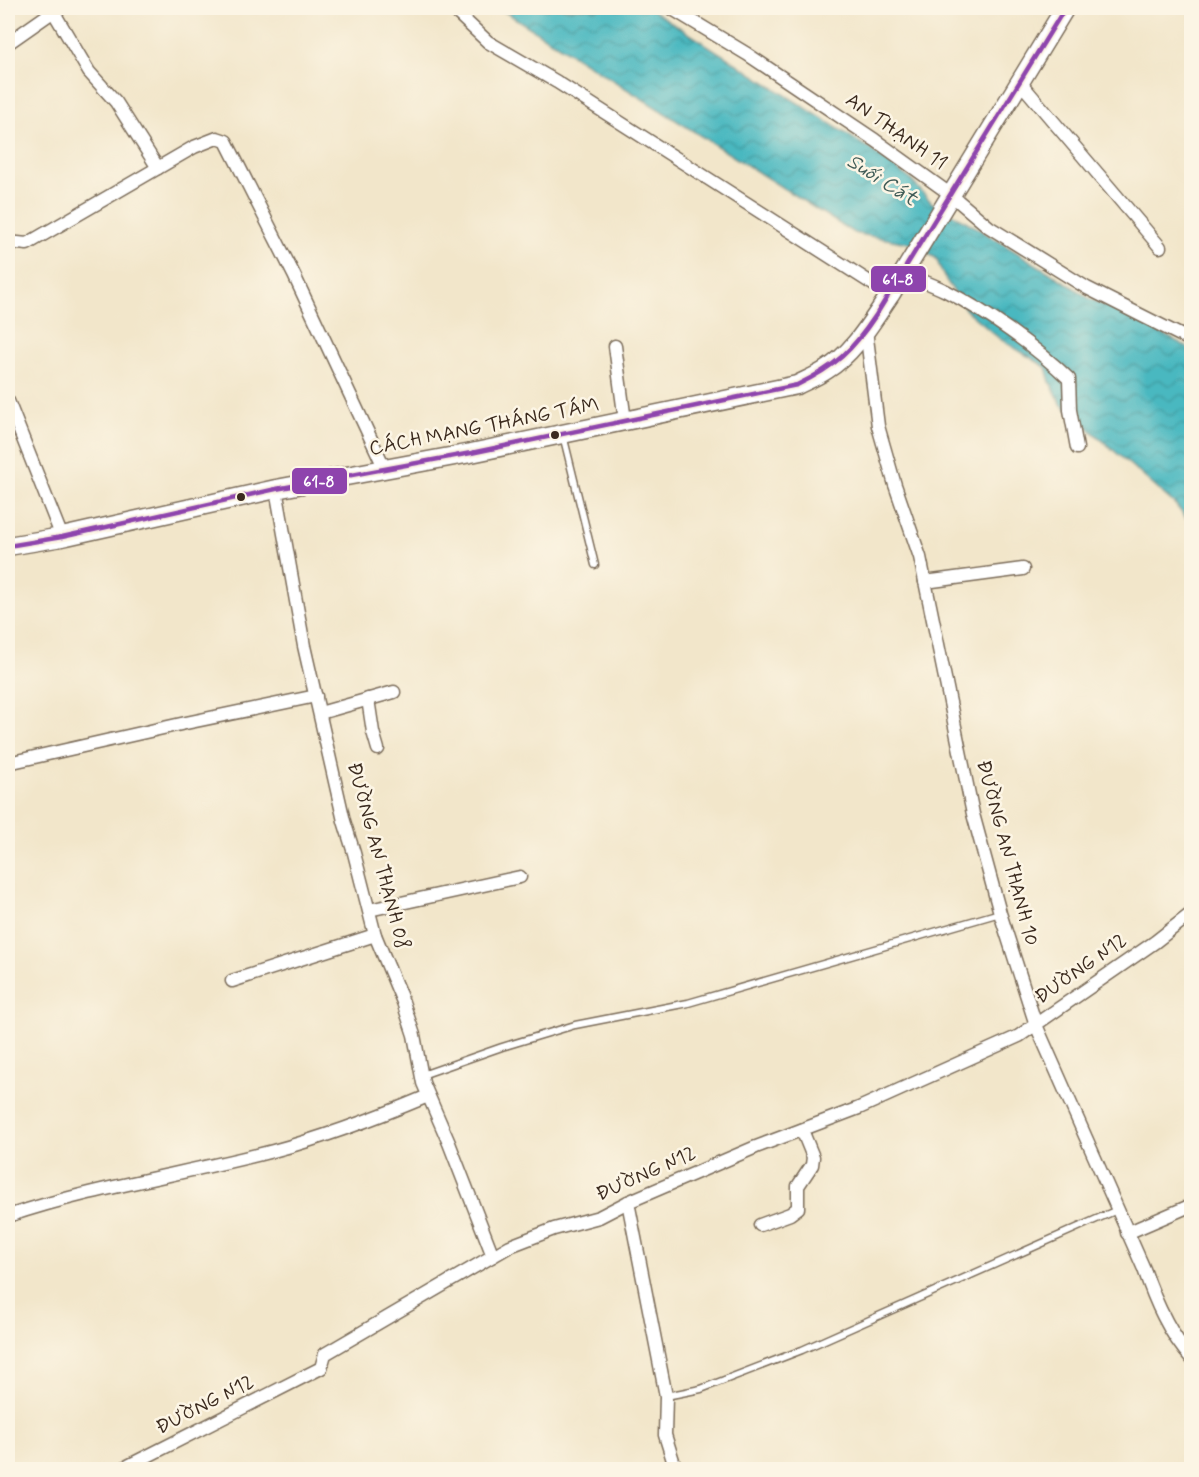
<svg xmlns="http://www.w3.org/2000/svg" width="1199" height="1477" viewBox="0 0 1199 1477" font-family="Mynerve,sans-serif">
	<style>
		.water { fill: url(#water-waves); stroke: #42716f; stroke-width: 1.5 }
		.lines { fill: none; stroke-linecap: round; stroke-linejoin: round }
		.lane-casing { stroke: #7b6c5a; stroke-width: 9 }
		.street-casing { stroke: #7b6c5a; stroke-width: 15 }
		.secondary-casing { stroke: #7b6c5a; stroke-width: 21 }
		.lane { stroke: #fff; stroke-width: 6 }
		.street { stroke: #fff; stroke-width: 12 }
		.secondary { stroke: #fff; stroke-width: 18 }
		.bus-1-casing { stroke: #fcf5e5; stroke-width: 9 }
		.bus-1 { stroke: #8e44ad; stroke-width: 4.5 }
		.bus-dot { fill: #3b2a1e; stroke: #fcf5e5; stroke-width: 2 }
		.labels { text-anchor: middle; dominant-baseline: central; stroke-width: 5; stroke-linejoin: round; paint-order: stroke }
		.street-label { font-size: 20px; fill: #3b2a1e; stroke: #fcf5e5 }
		.water-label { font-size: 21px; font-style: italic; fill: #405c57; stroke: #fcf5e5 }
		.line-badge { stroke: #fcf5e5; stroke-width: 2 }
		.badge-label { font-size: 16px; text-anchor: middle; font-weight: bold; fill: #fff }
	</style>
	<defs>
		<pattern id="water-waves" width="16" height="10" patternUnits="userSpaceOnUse" patternTransform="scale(1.5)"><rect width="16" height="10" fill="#49b8c0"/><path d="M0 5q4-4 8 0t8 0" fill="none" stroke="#3e969b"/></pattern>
	</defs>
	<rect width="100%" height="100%" fill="#fcf5e5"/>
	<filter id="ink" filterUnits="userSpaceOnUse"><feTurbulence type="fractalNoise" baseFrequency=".0167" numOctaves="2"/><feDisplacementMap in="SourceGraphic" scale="12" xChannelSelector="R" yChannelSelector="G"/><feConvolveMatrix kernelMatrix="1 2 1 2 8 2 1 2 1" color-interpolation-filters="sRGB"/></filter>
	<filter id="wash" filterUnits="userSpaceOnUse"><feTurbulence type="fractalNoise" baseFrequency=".008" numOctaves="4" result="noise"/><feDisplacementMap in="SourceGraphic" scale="24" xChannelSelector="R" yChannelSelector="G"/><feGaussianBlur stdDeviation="1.35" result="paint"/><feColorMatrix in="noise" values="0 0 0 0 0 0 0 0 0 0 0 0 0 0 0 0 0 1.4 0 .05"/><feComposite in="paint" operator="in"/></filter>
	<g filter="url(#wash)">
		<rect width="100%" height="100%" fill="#f2e6ca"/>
		<polygon class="water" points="499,8 649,8 870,149 910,179 932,203 967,222 1068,284 1090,299 1137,320 1191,349 1191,524 1175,504 1062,405 1050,382 1046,367 1000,339 966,310 944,277 936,258 909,243 854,233"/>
	</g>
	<g filter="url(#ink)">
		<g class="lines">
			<defs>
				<g id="lane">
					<polyline points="563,435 595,565"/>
					<polyline points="422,1075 502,1047 575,1025 688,1003 1000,913"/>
					<polyline points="666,1396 701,1389 802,1350 1117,1210"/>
				</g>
				<g id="street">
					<polyline points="452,8 488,42 557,82 890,295"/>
					<polyline points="671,8 747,54 875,140 950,194 989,227 1087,288 1192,341"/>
					<polyline points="53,11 89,72 116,102 158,168"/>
					<polyline points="8,43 58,8"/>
					<polyline points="1019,81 1160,247"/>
					<polyline points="8,242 27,244 194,147 217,138 226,141 294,275 385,469"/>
					<path d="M903,273C917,279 932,284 946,291C987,312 1036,347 1069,379L1070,410L1077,448"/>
					<path d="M866,330L878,426L895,485L920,557L973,814L1000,913L1036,1025L1144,1269C1155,1301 1169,1334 1192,1359"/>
					<polyline points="615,346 625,421"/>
					<polyline points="8,401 62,537"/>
					<polyline points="276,489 304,646 344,821 354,853 375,935 403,1002 414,1035 423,1083 449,1143 493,1256"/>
					<polyline points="925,582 1023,569"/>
					<polyline points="368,699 373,732 378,749"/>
					<polyline points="320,713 394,692"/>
					<polyline points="8,763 181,724 316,696"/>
					<polyline points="369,910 520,877"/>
					<polyline points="232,981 375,935"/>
					<polyline points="628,1202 666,1396 665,1435 676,1470"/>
					<path d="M8,1216C94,1187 185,1174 273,1151C326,1137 378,1117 428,1096"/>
					<polyline points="760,1225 790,1214 798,1208 798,1186 812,1165 813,1157 802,1130"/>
					<polyline points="1127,1233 1192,1205"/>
					<polyline points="120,1470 321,1368 325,1354 510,1246 554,1229 599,1217 628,1202 756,1147 859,1108 1019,1036 1155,942 1192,913"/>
				</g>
				<path id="secondary" d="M8,546L62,537L276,489L471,453L797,385C807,380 817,376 826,370C854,353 872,321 890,295L1065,8"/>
			</defs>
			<use href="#lane" class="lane-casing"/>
			<use href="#street" class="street-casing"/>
			<use href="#secondary" class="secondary-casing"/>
			<use href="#lane" class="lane"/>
			<use href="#street" class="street"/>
			<use href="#secondary" class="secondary"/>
			<defs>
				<path id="bus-1" d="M8,546L62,537L276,489L471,453L797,385C836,366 852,351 876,315L1065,8"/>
			</defs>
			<use href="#bus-1" class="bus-1-casing"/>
			<use href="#bus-1" class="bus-1"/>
		</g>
	</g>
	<g class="bus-dot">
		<circle cx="555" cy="435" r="5"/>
		<circle cx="241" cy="497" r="5"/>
	</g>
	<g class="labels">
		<g class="street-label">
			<text transform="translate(896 132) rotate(35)">AN THẠNH 11</text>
			<text transform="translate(484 427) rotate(-11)">CÁCH MẠNG THÁNG TÁM</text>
			<text transform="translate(1007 853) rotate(75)">ĐƯỜNG AN THẠNH 10</text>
			<text transform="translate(378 856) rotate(75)">ĐƯỜNG AN THẠNH 08</text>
			<text transform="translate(1081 969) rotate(-35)">ĐƯỜNG N12</text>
			<text transform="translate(646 1174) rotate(-24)">ĐƯỜNG N12</text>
			<text transform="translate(205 1405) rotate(-27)">ĐƯỜNG N12</text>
		</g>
		<g class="water-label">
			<text transform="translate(882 180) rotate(32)">Suối Cát</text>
		</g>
	</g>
	<g class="line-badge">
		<rect x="870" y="265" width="57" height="28" rx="6" fill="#8e44ad"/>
		<rect x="291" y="467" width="57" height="28" rx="6" fill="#8e44ad"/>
	</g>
	<g class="badge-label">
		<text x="898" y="285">61-8</text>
		<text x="319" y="487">61-8</text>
	</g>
	<rect width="1199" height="1477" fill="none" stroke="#fcf5e5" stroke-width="30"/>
</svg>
